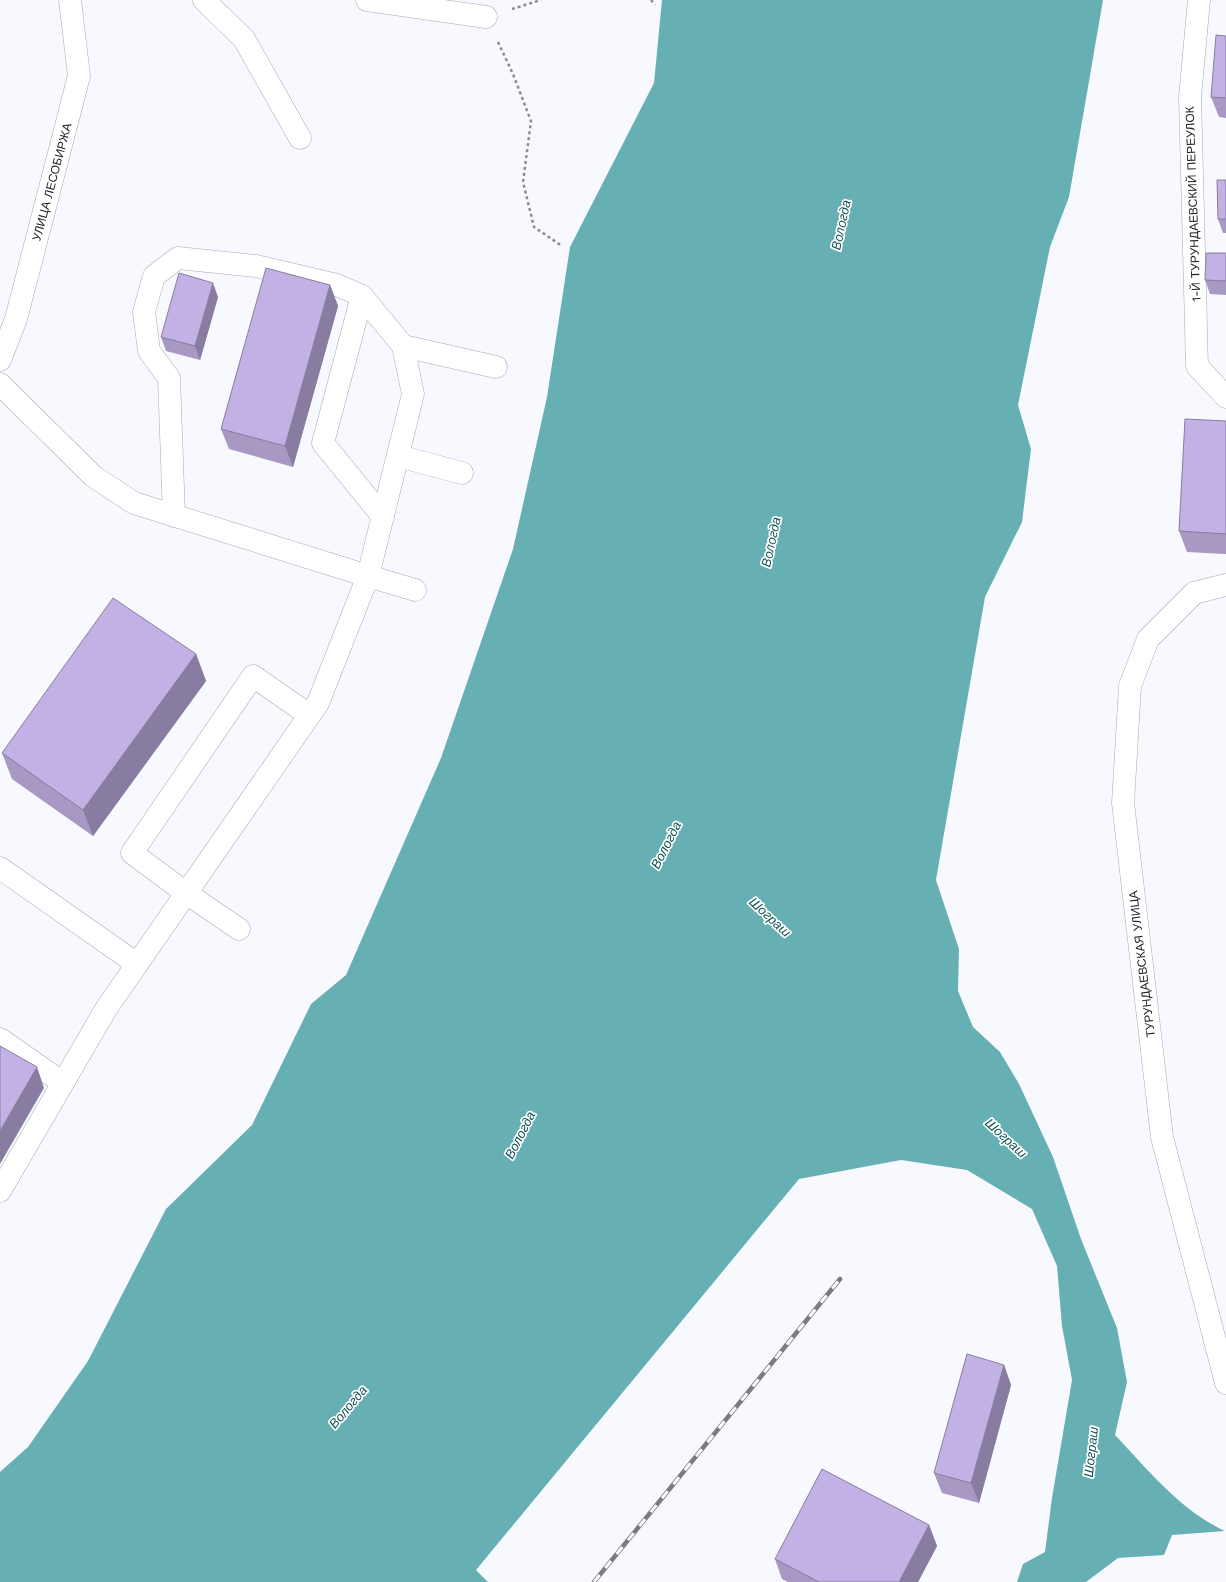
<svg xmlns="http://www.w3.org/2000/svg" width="1226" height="1582" viewBox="0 0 1226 1582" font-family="'Work Sans',sans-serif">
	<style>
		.water { fill: #66b0b4 }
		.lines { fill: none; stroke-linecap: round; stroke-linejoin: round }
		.minor-casing { stroke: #a5a9b3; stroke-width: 23 }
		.path { stroke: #8b8c91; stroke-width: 2.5; stroke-dasharray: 3 3; stroke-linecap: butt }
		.minor { stroke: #fff; stroke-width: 22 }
		.rail-casing { stroke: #7b7c81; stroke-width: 4.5 }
		.rail { stroke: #fff; stroke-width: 3; stroke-dasharray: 9; stroke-linecap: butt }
		.wall { fill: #a798c4 }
		.shaded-wall { fill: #887ca0 }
		.building { fill: #c2b1e4; stroke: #887ca0 }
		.labels { text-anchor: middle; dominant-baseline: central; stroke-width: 3.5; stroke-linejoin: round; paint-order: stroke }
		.street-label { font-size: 12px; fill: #212327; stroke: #fff }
		.water-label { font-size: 13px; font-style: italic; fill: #0d5053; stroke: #fff }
	</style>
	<rect width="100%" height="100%" fill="#f8f9fe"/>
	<path class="water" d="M662,0H1103L1069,197L1050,247L1018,405L1031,449L1022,522L985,597L936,880L959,949L958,991L973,1027L1000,1052L1019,1084L1053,1157L1081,1239L1117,1328L1127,1382L1115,1435C1148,1470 1181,1511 1225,1531L1172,1535L1164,1555L1118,1558L1086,1582H1017L1023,1564L1045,1552L1052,1498L1072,1380L1062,1326L1057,1266L1032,1209L967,1170L901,1160L799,1179L476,1570L488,1582H0V1472L28,1447L88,1361L166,1209L252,1125L311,1004L346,975L441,758L513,549L547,397L570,247L654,83Z"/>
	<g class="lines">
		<defs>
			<g id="minor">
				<polyline points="204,0 244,39 300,138"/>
				<polyline points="367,0 486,17"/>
				<polyline points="1199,0 1190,97 1197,366 1226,397"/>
				<polyline points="362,296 323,443 383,517"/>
				<polyline points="403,346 496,367"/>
				<polyline points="0,360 16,319 79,76 70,0"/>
				<polyline points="0,384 93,476 134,503 368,576 318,703 106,1009 0,1191"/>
				<polyline points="398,456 462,473"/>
				<polyline points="174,516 169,378 149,351 144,312 154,276 178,258 256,266 337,285 362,296 403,346 413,394 368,576 415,590"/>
				<polyline points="1226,585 1194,593 1148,639 1130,686 1123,803 1162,1137 1226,1383"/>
				<polyline points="0,868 137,964"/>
				<polyline points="239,929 186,893 132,853 253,676 309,715"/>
				<polyline points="0,1039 63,1083"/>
			</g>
		</defs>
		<use href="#minor" class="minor-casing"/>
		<g class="path">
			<polyline points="651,0 655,5"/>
			<polyline points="512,9 541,0"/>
			<polyline points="498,42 513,74 531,121 523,182 534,227 562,246"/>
		</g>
		<use href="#minor" class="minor"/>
		<defs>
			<polyline id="rail" points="594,1582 840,1279"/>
		</defs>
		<use href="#rail" class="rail-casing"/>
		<use href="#rail" class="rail"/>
	</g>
	<g class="wall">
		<polygon points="1226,36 1226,118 1219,117 1211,97"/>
		<polygon points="1226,180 1226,233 1223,233 1218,219"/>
		<polygon points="1226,253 1226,295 1210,294 1205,280"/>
		<polygon points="330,285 338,306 293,467 229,449 221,429"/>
		<polygon points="218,297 200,360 166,351 161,337"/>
		<polygon points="1226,421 1226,554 1187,552 1179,531"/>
		<polygon points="196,654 206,681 93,836 12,779 2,753"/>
		<polygon points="1004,1365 1011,1385 979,1503 942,1493 934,1473"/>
		<polygon points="929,1525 937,1546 918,1582 788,1582 782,1579 775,1559"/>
	</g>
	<g class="shaded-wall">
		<polygon points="213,283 218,297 200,360 195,346"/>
		<polygon points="330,285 338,306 293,467 285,446"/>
		<polygon points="196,654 206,681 93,836 83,810"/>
		<polygon points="37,1067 44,1088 0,1164 0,1131"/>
		<polygon points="1004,1365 1011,1385 979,1503 971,1483"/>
		<polygon points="929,1525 937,1546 918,1582 899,1582"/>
	</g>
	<g class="building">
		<polygon points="1216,35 1226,36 1226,98 1211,97"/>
		<polygon points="1217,180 1226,180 1226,219 1218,219"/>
		<polygon points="1206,253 1226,253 1226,281 1205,280"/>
		<polygon points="266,268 330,285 285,446 221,429"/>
		<polygon points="179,273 213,283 195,346 161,337"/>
		<polygon points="1185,419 1226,421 1226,534 1179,531"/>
		<polygon points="113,598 196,654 83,810 2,753"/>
		<polygon points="0,1046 37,1067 0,1131"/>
		<polygon points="967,1354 1004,1365 971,1483 934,1473"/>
		<polygon points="822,1469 929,1525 899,1582 819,1582 775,1559"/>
	</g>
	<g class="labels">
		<g class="street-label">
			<text transform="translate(52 182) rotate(-75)">УЛИЦА ЛЕСОБИРЖА</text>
			<text transform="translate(1193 204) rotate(-92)">1-Й ТУРУНДАЕВСКИЙ ПЕРЕУЛОК</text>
			<text transform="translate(1142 964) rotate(-97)">ТУРУНДАЕВСКАЯ УЛИЦА</text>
		</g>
		<g class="water-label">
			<text transform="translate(841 225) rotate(-78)">Вологда</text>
			<text transform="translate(771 542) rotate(-78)">Вологда</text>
			<text transform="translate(666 845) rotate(-63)">Вологда</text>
			<text transform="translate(770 917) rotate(43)">Шограш</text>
			<text transform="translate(520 1135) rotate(-63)">Вологда</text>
			<text transform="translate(1006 1138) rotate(43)">Шограш</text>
			<text transform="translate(348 1407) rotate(-50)">Вологда</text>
			<text transform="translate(1091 1452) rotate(-84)">Шограш</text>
		</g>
	</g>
</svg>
